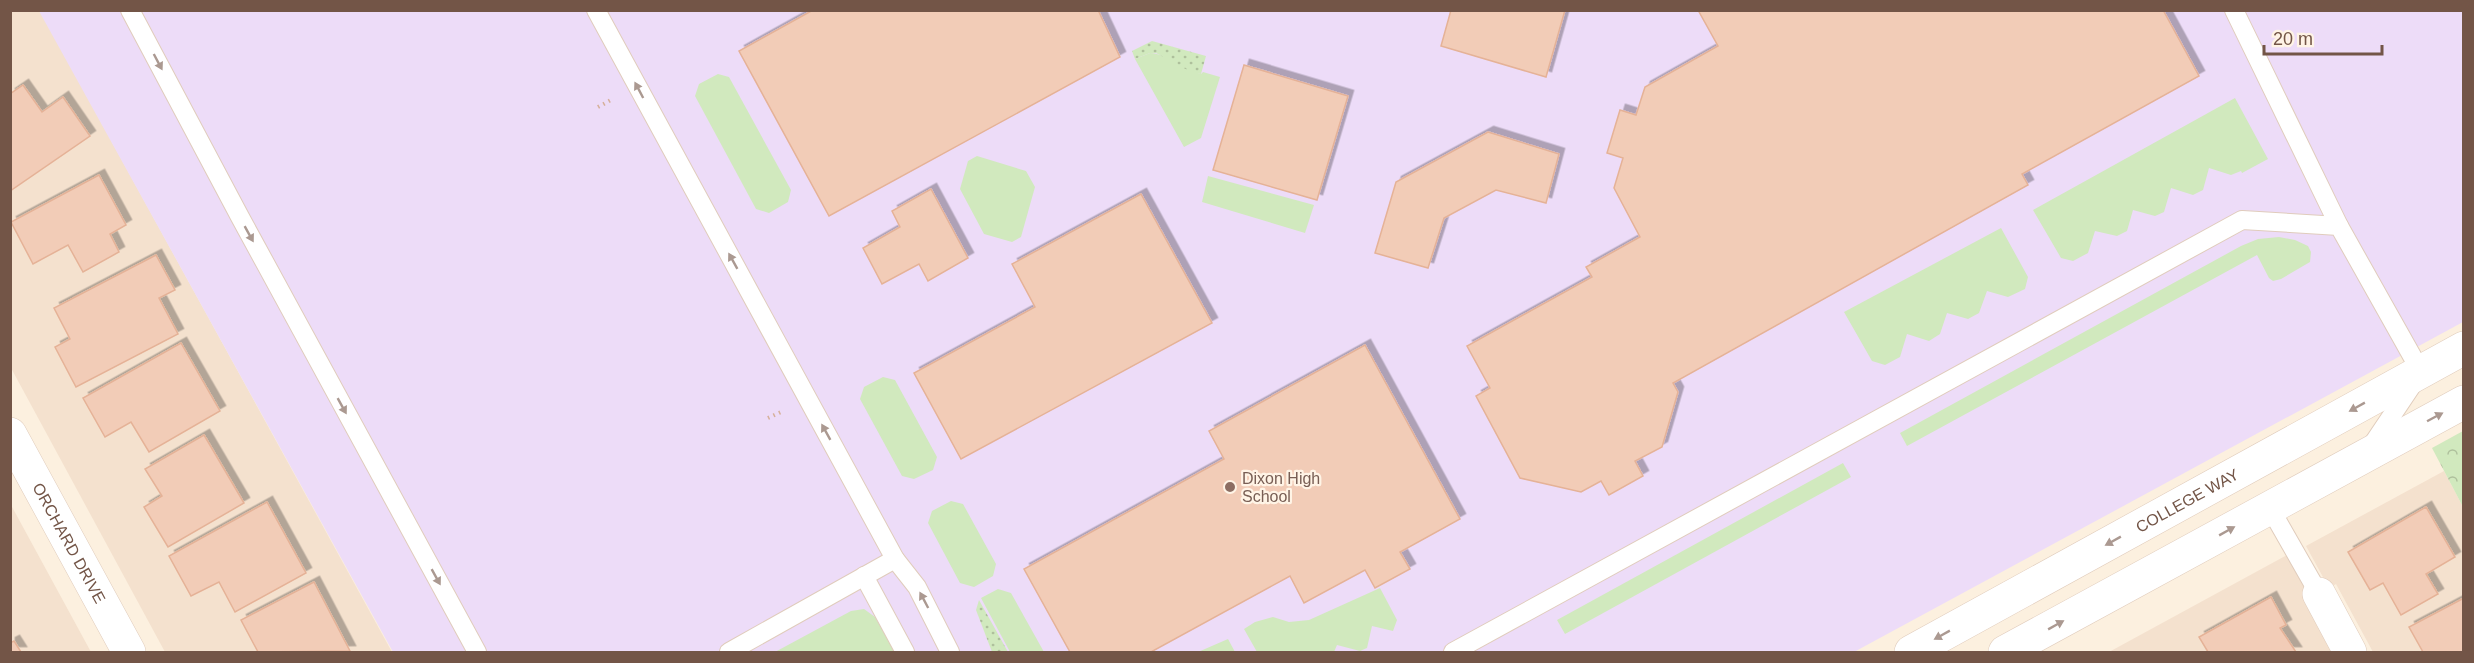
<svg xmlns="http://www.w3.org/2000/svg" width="2474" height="663" viewBox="0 0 2474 663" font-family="Helvetica,sans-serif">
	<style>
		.residential { fill: #f4e1ce }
		.education { fill: #eddcf8 }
		.grass { fill: #d1e9be }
		.forest { fill: url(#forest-crowns) }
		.garden { fill: url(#garden-dots) }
		.building { fill: #f2ccb7; stroke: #e5b297; stroke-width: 1.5; filter: url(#shadow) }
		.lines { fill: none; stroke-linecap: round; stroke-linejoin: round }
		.service-casing { stroke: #e0ccbc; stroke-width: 20 }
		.minor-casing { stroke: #e0ccbc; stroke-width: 34 }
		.tertiary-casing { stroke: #e0ccbc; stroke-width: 34 }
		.path { stroke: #d6b09a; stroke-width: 4; stroke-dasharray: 1.5 4.5; stroke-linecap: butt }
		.service { stroke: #fff; stroke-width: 18 }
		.minor { stroke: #fff; stroke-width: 33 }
		.tertiary { stroke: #fff; stroke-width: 33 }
		.oneway { fill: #ab9991 }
		.education-dot { fill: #8d6e63; stroke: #fff4e6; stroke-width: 2 }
		.labels { text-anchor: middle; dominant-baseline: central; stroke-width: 4.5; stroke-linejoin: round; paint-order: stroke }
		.education-label { font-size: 16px; fill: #785e54; stroke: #fff4e6; text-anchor: start }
		.street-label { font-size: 16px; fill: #735547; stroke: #fff4e6 }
	</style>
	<defs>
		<pattern id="forest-crowns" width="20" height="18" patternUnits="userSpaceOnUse" patternTransform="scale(1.5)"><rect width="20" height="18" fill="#d1e9be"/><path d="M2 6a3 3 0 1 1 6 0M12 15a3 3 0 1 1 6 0" fill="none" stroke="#aec09c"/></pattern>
		<pattern id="garden-dots" width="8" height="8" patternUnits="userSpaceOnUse" patternTransform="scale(1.5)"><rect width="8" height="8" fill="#d1e9be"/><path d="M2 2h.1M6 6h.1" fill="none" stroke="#aec09c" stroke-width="1.8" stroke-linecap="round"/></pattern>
		<filter id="shadow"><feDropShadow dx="5.5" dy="-5.5" stdDeviation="0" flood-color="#0004"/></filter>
	</defs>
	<rect width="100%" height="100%" fill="#fcf0df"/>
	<g class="residential">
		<polygon points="10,11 40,11 392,652 165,652 11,368"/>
		<polygon points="2444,471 2463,507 2463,652 2373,652 2336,584 2329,588 2306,546"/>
		<polygon points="11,505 91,652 11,652"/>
		<polygon points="2287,555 2309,597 2333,652 2109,652"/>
	</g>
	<polygon class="education" points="39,11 2463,11 2463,322 1854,652 393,652"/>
	<g class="grass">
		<path d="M1150,53C1169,54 1183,70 1201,74L1203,72L1220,77L1201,138L1184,147L1135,59Z"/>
		<polygon points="718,74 729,77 791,190 788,202 769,213 756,209 695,96 699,84"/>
		<polygon points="2235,98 2268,159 2242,173 2241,171 2231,175 2209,168 2203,190 2193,195 2171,188 2164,212 2155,216 2133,210 2127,231 2117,236 2095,231 2088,253 2073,261 2061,258 2033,210"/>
		<polygon points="977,156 1026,171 1035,187 1021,237 1012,242 984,234 960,189 968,161"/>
		<polygon points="1208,176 1314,205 1305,233 1202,202"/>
		<polygon points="2001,228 2028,277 2025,289 2008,297 1987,291 1979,313 1968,319 1947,313 1940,334 1929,341 1907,334 1900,357 1885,365 1872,361 1844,312"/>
		<polygon points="2279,237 2295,240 2308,246 2311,252 2310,262 2281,279 2273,281 2269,278 2257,255 1907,446 1900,433 2241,246 2258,239"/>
		<polygon points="883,377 895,380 937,457 933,470 914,479 902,476 860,399 864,387"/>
		<polygon points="1843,463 1851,477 1565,634 1557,620"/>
		<polygon points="951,501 963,504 996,564 993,576 974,587 960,583 928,523 932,511"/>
		<polygon points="1380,588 1397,620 1393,631 1372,626 1367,648 1360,651 1337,645 1334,652 1257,652 1244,629 1255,622 1273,617 1289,622 1309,620"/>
		<polygon points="998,589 1011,593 1044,652 1010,652 981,598"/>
		<polygon points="864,609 875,617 895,652 775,652 851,611"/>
		<polygon points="1228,639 1235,652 1198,652"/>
	</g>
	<polygon class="forest" points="2463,431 2463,507 2432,448"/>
	<g class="garden">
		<polygon points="1152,41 1206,56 1201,74 1193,73 1156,53 1150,53 1135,59 1132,51"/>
		<polygon points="979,600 1008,652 992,652 976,610"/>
	</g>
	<g class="building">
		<polygon points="813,10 1098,10 1120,57 829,216 739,51"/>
		<polygon points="1451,10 1565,10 1546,77 1441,46"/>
		<polygon points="1698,10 2163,10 2199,76 2022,174 2028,185 1673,383 1678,392 1662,447 1635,461 1643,476 1609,495 1601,481 1581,492 1520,478 1476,396 1490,388 1467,346 1592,277 1586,267 1640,237 1614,188 1623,158 1607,153 1620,110 1636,115 1645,87 1718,46"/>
		<polygon points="1244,65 1348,96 1317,200 1213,170"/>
		<polygon points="23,85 42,112 63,97 90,136 10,191 10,94"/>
		<polygon points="1488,132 1559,154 1546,203 1496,190 1444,218 1428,268 1375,253 1396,182"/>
		<polygon points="99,175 126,225 110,234 119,252 83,272 68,245 33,264 11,222"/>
		<polygon points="931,189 968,258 928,281 919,264 882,284 863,248 900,227 892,211"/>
		<polygon points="1141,194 1212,323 961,459 914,373 1035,307 1012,264"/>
		<polygon points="156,255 175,290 159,298 178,334 76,387 55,347 70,339 54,308"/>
		<polygon points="181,343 220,411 149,452 131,422 105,437 83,398"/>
		<polygon points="1365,345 1460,519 1400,552 1410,569 1375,588 1365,570 1304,603 1290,576 1151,652 1070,652 1024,569 1224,459 1209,431"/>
		<polygon points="204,435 244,503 168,547 144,507 162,496 145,469"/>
		<polygon points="267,502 306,573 235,612 219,582 191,596 169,556"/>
		<polygon points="2426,507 2455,557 2426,574 2438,594 2401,615 2383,583 2370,590 2348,552"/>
		<polygon points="314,582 350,651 256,652 258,652 241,620"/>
		<polygon points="2271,597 2286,625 2280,628 2296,652 2208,652 2199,637"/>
		<polygon points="2464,598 2464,652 2423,652 2409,627"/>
		<polygon points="14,641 21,652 10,652 10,643"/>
	</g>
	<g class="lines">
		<defs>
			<g id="service">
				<polyline points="130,10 240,217 477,652"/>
				<polyline points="596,10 895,559 917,587 950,652"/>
				<polyline points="2234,10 2339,226"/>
				<polyline points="2270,508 2319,594"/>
				<polyline points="864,576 905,652"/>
				<polyline points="729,652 895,559"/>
				<polyline points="1453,652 2242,220 2339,226 2421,372 2370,448"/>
			</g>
			<g id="minor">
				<path id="s1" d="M10,434L129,652"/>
				<polyline points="2319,594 2350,652"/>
			</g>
			<g id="tertiary">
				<path id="s2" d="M1911,652L2464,348"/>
				<polyline points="2005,652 2464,402"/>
			</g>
		</defs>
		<use href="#service" class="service-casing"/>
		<use href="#minor" class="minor-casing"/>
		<use href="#tertiary" class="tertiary-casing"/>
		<g class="path">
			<polyline points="598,107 611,100"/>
			<polyline points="768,418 781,412"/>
		</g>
		<use href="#service" class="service"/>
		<use href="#minor" class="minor"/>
		<use href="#tertiary" class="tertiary"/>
	</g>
	<defs><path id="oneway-solid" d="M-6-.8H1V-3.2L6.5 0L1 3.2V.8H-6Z" transform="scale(1.5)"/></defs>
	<g class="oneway">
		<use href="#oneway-solid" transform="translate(158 62) rotate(62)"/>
		<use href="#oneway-solid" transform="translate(639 90) rotate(-118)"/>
		<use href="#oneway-solid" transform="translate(249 234) rotate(61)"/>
		<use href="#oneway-solid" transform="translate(733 261) rotate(-119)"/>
		<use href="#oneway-solid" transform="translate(342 406) rotate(61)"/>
		<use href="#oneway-solid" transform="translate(2357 407) rotate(151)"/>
		<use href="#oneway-solid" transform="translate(2435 417) rotate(-28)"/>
		<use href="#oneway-solid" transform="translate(826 432) rotate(-119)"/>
		<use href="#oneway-solid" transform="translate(2227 531) rotate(-29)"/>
		<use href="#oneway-solid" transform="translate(2113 541) rotate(151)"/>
		<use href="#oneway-solid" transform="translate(436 577) rotate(61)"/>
		<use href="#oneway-solid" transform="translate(924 600) rotate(-118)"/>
		<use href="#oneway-solid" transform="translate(2056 625) rotate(-29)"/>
		<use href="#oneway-solid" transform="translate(1942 635) rotate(151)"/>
	</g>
	<circle class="education-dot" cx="1230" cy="487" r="6"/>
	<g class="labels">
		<g class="education-label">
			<text x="1242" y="478">Dixon High<tspan x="1242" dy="18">School</tspan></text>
		</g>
		<g class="street-label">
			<text stroke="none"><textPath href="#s2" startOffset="315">COLLEGE WAY</textPath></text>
			<text stroke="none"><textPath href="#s1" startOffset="124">ORCHARD DRIVE</textPath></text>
		</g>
	</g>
	<rect width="2474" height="663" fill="none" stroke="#735547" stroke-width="24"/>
	<path d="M2264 45v9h118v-9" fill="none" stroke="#735547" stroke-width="3"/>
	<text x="2273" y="45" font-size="18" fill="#735547" stroke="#fff4e6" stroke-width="4.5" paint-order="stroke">20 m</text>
</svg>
